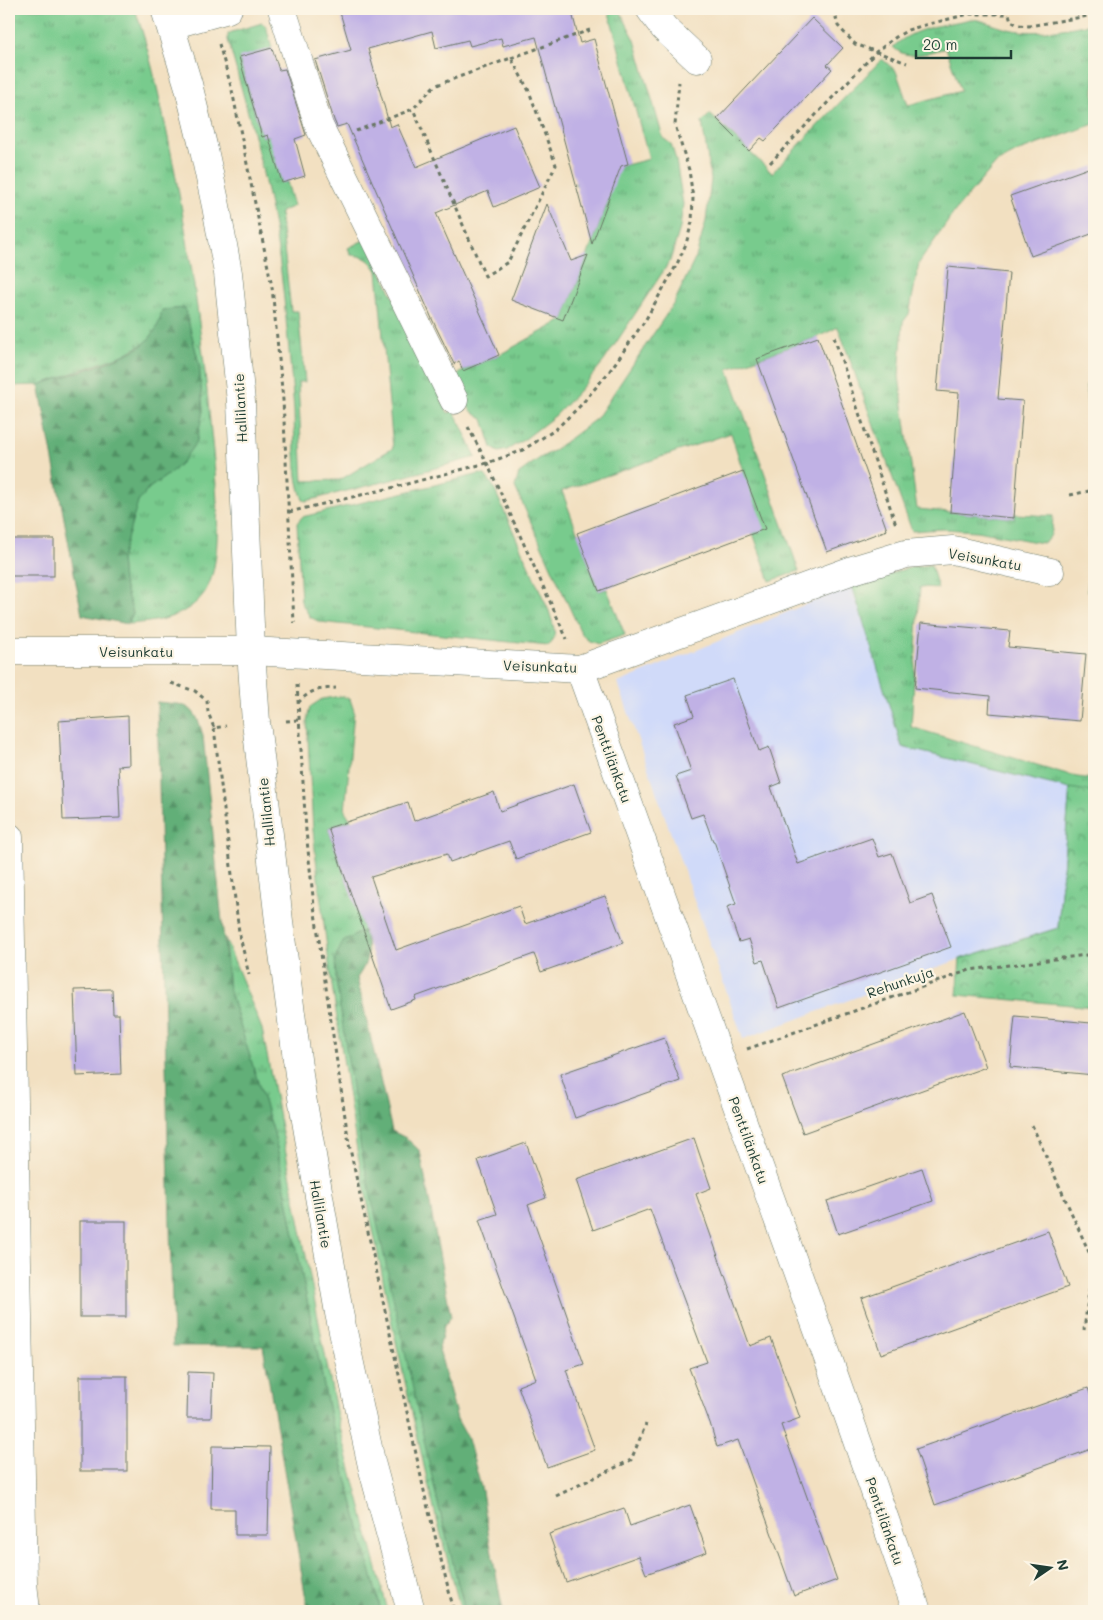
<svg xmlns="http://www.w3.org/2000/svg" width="1103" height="1620" viewBox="0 0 1103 1620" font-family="Mali,sans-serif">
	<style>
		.built { fill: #d0daf9 }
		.grass { fill: url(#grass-tufts); stroke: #4c8460 }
		.forest { fill: url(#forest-firs); stroke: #407656 }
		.park { fill: url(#park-crowns); stroke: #4c8460 }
		.building { fill: #c0b1e5 }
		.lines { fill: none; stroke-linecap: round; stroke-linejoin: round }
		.minor-casing { stroke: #697665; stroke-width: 29 }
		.major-casing { stroke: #697665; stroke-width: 29 }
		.path { stroke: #697665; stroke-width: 3; stroke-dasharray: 4 4; stroke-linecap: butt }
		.minor { stroke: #fff; stroke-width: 28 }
		.major { stroke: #fff; stroke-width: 28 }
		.labels { text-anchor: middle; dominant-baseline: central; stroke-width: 4.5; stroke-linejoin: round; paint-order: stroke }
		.street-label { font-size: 14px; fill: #1f3d34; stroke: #fcf5e5 }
	</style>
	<defs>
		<pattern id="grass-tufts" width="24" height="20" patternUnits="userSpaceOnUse" patternTransform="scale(1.25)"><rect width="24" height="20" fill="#78cb8d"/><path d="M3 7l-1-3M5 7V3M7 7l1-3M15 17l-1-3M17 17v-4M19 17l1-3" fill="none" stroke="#62a674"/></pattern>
		<pattern id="forest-firs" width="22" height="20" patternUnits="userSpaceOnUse" patternTransform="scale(1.25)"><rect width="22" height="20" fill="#62af78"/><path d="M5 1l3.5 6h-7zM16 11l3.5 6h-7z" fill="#509063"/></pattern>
		<pattern id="park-crowns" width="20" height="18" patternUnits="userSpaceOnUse" patternTransform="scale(1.25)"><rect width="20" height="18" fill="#78cb8d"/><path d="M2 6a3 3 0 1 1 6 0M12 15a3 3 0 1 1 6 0" fill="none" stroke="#62a674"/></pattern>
	</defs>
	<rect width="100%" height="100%" fill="#fcf5e5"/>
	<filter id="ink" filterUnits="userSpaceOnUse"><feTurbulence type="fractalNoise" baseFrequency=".02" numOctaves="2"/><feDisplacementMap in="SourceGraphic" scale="10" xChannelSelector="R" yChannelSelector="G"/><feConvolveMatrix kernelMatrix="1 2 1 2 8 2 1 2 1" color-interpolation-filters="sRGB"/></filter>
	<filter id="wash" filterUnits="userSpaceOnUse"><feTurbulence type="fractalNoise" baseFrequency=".0096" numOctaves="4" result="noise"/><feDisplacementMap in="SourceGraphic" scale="20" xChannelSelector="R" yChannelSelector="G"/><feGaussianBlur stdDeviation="1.12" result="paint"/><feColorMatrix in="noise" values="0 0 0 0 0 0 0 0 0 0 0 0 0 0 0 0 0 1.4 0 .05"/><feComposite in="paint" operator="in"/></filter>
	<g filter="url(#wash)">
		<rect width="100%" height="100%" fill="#f2e0c1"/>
		<polygon class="built" points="852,585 902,747 1070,788 1058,928 960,959 743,1039 618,683"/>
		<g class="grass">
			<path d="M9,9H135C149,49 158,91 167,133C188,232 202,332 211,432C215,471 226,560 205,592C187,618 156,622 128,624L133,613L123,582L121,559L138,502L149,488L169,474L203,411L199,364L185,308L162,310L159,325L147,342L123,355L39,385L9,386Z"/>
			<path d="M608,9H619L635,40L663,138L671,144L676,160L683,204L680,228L670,261L604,361L579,391L556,415L525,439L507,450L499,452L492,448L483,419C466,411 460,394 453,378L463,371L499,355L563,320L609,199L574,185L580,177L649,159Z"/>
			<path d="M971,19C986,20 998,28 1013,30C1040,35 1068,28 1094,23V124L1019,151L996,163L955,211L919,263L909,314L903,322L899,376L917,509L1014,518L1015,514L1053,516C1052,526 1054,539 1042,543L977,531L943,529L912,531L838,327L818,337L728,369L799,571L770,581L753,533L743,471L731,433L562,491L599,591L607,589L625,635L598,644L589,641L582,635L515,487L519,473L540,458L553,451L597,418L674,303L696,257L706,221L711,179L702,122L710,114L772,173L882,59L896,71L908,105L961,91L946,48C929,52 908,62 893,47C914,27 944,25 971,19Z"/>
			<path d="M262,23L266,26L272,48L239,58L262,137L270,135L277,153L274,155L282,182H287L294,206L280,212L291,311H298L305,382H298L303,481L340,480L393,448L377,271C370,259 364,256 351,255L348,248L366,239L448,413L454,411L476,457L391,480L306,501L303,500C293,476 295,437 294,410C291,370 287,329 283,289C274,204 251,122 228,40V34L232,32Z"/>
			<polygon points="1094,382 1094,481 1093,481 1086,385"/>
			<path d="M480,474L485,475L492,484L549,611C552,622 560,638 548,646L320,622L310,617L301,602L297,523L302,517Z"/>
			<polygon points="1094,505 1094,593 1087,591 1092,558 1088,557 1091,506"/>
			<polygon points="931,565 938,588 920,587 911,727 1077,777 1094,779 1094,947 961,963 960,959 1058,928 1070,789 902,747 852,585 912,567"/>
			<polygon points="341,696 350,699 354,711 345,811 351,820 328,828 364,930 343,942 436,1495 465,1611 461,1611 431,1497 392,1324 357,1150 331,979 319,886 313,830 307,721 310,707 322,699"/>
			<polygon points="225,938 262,1029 337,1416 388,1611 381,1611 330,1417 274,1133 229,990"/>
		</g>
		<g class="forest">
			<path d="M185,308L199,364L203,411L197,441L182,462L169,474L149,488L138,502L121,559L123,582L133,613L128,624L82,615L39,385C62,377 133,357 147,341C156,332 160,322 162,310Z"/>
			<path d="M157,702C187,705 195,703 203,736L229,990L274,1133L330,1417L381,1611H308L263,1346H173Z"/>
			<path d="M364,930C370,950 369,961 357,978L392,1131L406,1138L420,1151L451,1317L444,1326L439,1349L457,1419L468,1439L482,1491L489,1538L503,1611H465L436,1495L361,1149L336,980L335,958L343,942Z"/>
		</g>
		<polygon class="park" points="1070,788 1094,792 1094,1007 957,995 960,959 1058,928"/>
		<g id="blocks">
			<g class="building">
				<polygon points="339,9 571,9 580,43 594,39 628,164 621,166 592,244 536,37 503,46 501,38 470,46 468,40 436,48 432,31 368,49 390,127 397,124 416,167 514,126 540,187 494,207 488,191 436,213 499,355 463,371 459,361 454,364 433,321 347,124 337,127 334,120 315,60 351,50"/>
				<polygon points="812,18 843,48 827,65 832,69 765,141 761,138 749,151 717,119"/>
				<polygon points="272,48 279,70 285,69 306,135 295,139 305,176 282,183 268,135 262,137 239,57"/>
				<polygon points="1094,166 1094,233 1031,256 1010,196"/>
				<polygon points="547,204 571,261 588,255 563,320 511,300"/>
				<polygon points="948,267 1009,273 998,399 1023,401 1014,518 950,512 959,393 937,391"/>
				<polygon points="818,337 887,530 827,552 757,359"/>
				<polygon points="743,471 765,529 599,591 577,533"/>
				<rect x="9" y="539" width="45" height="37"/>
				<polygon points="921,623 1010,631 1008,647 1086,654 1080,721 989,713 990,696 915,688"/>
				<polygon points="733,679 759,751 769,747 781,783 771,787 798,864 872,838 879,857 892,853 910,903 932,895 951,947 779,1008 763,960 757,962 749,939 739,942 727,907 736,904 714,841 713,841 703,814 691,818 676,776 691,771 674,723 694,716 687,695"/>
				<polygon points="128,716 129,765 118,766 120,818 63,820 59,721"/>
				<polygon points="574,784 591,832 516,859 509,841 450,862 447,854 371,877 396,950 519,906 525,924 605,896 623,943 541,972 534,954 415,997 416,1000 391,1009 328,828 408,802 414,821 494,792 500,811"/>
				<polygon points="112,989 113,1014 119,1014 121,1074 77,1076 74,990"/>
				<polygon points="965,1011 986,1067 803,1133 782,1077"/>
				<polygon points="1015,1016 1091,1023 1091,1028 1094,1029 1094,1075 1010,1067"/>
				<polygon points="664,1038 680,1081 575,1118 560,1074"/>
				<polygon points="694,1138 711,1188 696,1194 750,1346 771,1338 800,1418 781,1425 837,1580 794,1596 738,1440 717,1447 710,1423 689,1368 707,1362 650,1209 593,1230 576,1180"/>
				<polygon points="526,1143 546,1198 528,1205 584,1364 566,1370 595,1450 547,1467 518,1386 536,1379 479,1220 497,1214 478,1160"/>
				<polygon points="922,1168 933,1201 838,1234 827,1201"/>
				<rect x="80" y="1221" width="46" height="96"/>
				<polygon points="1048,1231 1068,1287 881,1354 861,1298"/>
				<polygon points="188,1372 213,1373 211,1418 187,1418"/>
				<rect x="80" y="1376" width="47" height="95"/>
				<polygon points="1088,1388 1094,1405 1094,1448 935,1505 916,1449"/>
				<polygon points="212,1446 270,1447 268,1535 235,1535 235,1509 211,1509"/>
				<polygon points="690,1505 707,1552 646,1574 639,1556 566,1582 549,1534 624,1508 630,1526"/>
			</g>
		</g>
	</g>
	<g filter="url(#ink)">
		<use href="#blocks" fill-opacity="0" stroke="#697665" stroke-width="1"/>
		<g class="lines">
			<defs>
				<g id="minor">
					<polyline points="282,9 319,126 454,400"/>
					<polyline points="650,9 664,28 697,59"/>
					<polyline points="171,25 228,9"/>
					<polyline points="9,651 251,651 580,669 853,570 906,554 953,550 1050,572"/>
					<polyline points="580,669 829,1361 917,1611"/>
					<polyline points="9,837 23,1583 26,1611"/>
				</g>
				<polyline id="major" points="165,9 188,84 204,150 216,206 228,273 241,402 251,651 256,722 280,930 302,1097 339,1313 372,1466 411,1611"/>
			</defs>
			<use href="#minor" class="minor-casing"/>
			<use href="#major" class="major-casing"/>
			<g class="path">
				<polyline points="834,9 838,26 855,44 907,63"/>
				<polyline points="219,44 232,90 272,287 283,400 294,623"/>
				<polyline points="511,58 590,30"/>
				<polyline points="356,131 413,109 434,86 511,58 529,91 556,165 508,262 485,276 413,109"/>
				<polyline points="770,163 876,52 896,37 908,30 921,26 969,14 1009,14 1011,21 1018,25 1029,26 1094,15"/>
				<polyline points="834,337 896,525"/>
				<polyline points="468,427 487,463 567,639"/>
				<polyline points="1070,495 1094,490"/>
				<polyline points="289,512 395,487 487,463 521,451 555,430 580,406 609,372 646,319 677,264 686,244 692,222 693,198 689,170 675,125 679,82"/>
				<polyline points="171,683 195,691 207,701 208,712 214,728 226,726"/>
				<polyline points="297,684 306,831 314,906 349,1144 426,1500 454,1611"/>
				<path d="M298,703C311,689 318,689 336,688"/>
				<polyline points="286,721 298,720"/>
				<polyline points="214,728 239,932 249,975"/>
				<polyline points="747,1049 970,970 1094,954"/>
				<polyline points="1032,1125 1093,1261 1084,1330"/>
				<polyline points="556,1496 631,1460 646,1424"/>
			</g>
			<use href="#minor" class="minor"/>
			<use href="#major" class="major"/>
		</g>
	</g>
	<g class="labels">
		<g class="street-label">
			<text transform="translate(240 408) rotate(-93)">Hallilantie</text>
			<text transform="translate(985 559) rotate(10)">Veisunkatu</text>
			<text x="136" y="651">Veisunkatu</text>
			<text transform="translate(540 666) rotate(2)">Veisunkatu</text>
			<text transform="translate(612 759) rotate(70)">Penttilänkatu</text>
			<text transform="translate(266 812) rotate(-96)">Hallilantie</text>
			<text transform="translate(900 982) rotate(-19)">Rehunkuja</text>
			<text transform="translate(749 1140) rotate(70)">Penttilänkatu</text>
			<text transform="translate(321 1214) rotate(80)">Hallilantie</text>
			<text transform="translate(885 1521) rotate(71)">Penttilänkatu</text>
		</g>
	</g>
	<rect width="1103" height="1620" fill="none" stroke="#fcf5e5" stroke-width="30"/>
	<g transform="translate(1050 1568) rotate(77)" stroke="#fcf5e5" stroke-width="4" paint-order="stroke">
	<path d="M0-4L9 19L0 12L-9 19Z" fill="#1f3d34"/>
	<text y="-8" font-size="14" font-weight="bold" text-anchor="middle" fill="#1f3d34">N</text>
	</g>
	<path d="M916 50v8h95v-8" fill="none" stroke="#1f3d34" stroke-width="2.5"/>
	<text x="923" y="50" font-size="15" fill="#1f3d34" stroke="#fcf5e5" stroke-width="4" paint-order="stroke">20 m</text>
</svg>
